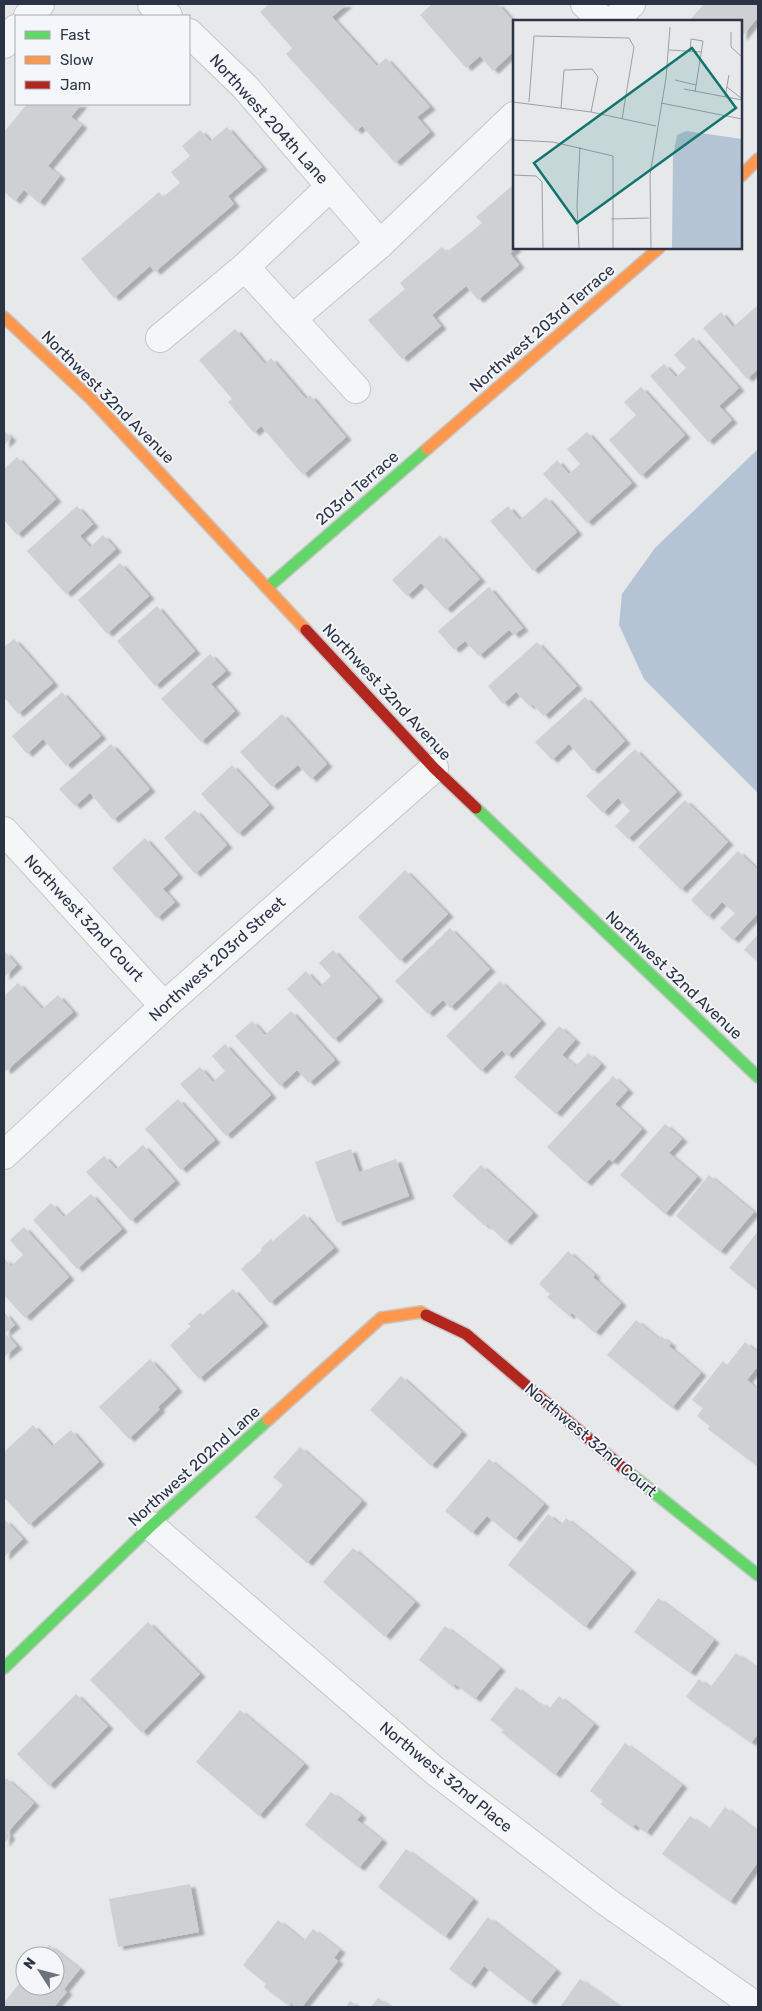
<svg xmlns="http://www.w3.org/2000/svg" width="762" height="2011" viewBox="0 0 762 2011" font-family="Rubik,sans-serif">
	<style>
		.water { fill: #b4c4d5 }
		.building { fill: #ced0d3; filter: url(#shadow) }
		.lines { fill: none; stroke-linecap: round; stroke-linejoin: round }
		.street-casing { stroke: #c4c6c8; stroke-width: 30 }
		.fast-casing { stroke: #c4c6c8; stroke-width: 14 }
		.slow-casing { stroke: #c4c6c8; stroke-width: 14 }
		.jam-casing { stroke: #c4c6c8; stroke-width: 14 }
		.street { stroke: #f5f6f7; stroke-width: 28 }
		.fast { stroke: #63d668; stroke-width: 11 }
		.slow { stroke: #ff974d; stroke-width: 11 }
		.jam { stroke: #b3261e; stroke-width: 11 }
		.labels { text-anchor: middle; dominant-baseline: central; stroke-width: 4; stroke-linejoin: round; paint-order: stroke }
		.street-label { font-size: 16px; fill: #2b3445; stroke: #f4f6f9 }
		.inset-road { fill: none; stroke: #9ba0a8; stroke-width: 1 }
		.view { fill: #0f766e; fill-opacity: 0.15; stroke: #0f766e; stroke-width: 2.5 }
		.inset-edge { fill: none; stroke: #2b3445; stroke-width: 2.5 }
	</style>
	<defs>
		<filter id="shadow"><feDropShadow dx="5.5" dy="3" stdDeviation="1" flood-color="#0004"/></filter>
	</defs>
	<rect width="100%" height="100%" fill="#e6e8ea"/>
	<polygon class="water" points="758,449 758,793 644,679 619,625 622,594 655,548"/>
	<g class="building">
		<polygon points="269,4 347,4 332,17 377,66 386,58 430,107 417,117 430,132 395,163 362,126 356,131 286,54 292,48 260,12"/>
		<polygon points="430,4 498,4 514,22 514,51 493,71 480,56 466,68 420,15 431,5"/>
		<polygon points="704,4 758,4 758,17 741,38 741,21 689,21"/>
		<polygon points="27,104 82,104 71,117 82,125 48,166 60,176 39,203 24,190 15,201 4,192 4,132"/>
		<polygon points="227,127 262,167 228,196 234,204 155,272 150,266 114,298 81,259 159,192 163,197 180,183 171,172 190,156 182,146 200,130 210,141"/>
		<polygon points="514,184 514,248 517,248 510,253 519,265 478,300 466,286 432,315 441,326 402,359 368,320 405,289 400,283 442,247 447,252 482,223 476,217"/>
		<polygon points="758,305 758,369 747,379 703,328 721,312 733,327"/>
		<polygon points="235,329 265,364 271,358 306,399 310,395 346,437 303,475 261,426 254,433 228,402 232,399 199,360"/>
		<polygon points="693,337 739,388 719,406 732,420 708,442 650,376 664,364 676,377 686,368 674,355"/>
		<polygon points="641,387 685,435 641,476 609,440 636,415 624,402"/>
		<polygon points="4,431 11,438 4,445"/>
		<polygon points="587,432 632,483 587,523 543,474 557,460 569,474 580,464 567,449"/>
		<polygon points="17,457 56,499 17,535 4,520 4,469"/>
		<polygon points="546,497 577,532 533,571 490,521 508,506 520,520"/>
		<polygon points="77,506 93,524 80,536 90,547 103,535 116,549 66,594 27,551"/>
		<polygon points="440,535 480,579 446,610 421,583 407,596 392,580"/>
		<polygon points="120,563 149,596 107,634 78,600"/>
		<polygon points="489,587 523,628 514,635 509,630 479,656 465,641 454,650 438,631"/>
		<polygon points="157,606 195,651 155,686 117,641"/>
		<polygon points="14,639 53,683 18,714 4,697 4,647"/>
		<polygon points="537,642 577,686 544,716 532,704 529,706 516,692 503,704 488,686"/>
		<polygon points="210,654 226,671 211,684 235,711 201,742 161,699"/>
		<polygon points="62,692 101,736 66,766 43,739 27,754 12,736"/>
		<polygon points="585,697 625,741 593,771 569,744 552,760 535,742"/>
		<polygon points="282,714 327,764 311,779 298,765 272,787 240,752"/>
		<polygon points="111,744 150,789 113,820 90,793 75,806 59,789"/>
		<polygon points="635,749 677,792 628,839 615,826 630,811 618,798 603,813 586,796"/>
		<polygon points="232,765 269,805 238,834 201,794"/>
		<polygon points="685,800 728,842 681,890 638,847"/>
		<polygon points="195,810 227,845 195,874 164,838"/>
		<polygon points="145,838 178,875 163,889 175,902 157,918 112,868"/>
		<polygon points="738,851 758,870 758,913 733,940 720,928 735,913 722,902 708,917 691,900"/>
		<polygon points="405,870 448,914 400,961 358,917"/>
		<polygon points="450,928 490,969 450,1008 443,1000 428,1014 395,981"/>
		<polygon points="758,934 758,962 744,950"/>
		<polygon points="333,950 378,998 334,1040 287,989 306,971 320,986 331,976 319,963"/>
		<polygon points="4,951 17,965 4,977"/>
		<polygon points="500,981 541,1021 507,1056 502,1050 481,1071 446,1036"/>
		<polygon points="18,983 42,1009 58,995 73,1012 6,1071 4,1069 4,996"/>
		<polygon points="291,1011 335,1060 309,1083 297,1070 280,1086 235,1036 252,1021 265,1035"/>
		<polygon points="559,1026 575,1040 562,1055 576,1066 588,1053 601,1064 556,1114 514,1077"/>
		<polygon points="225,1044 271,1095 226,1136 180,1084 200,1067 213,1082 225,1071 212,1056"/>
		<polygon points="613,1076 628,1090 615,1104 642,1129 612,1162 609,1159 586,1183 547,1147"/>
		<polygon points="178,1099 215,1140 181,1170 145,1129"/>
		<polygon points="665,1124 682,1139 669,1153 697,1177 665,1214 620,1175"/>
		<polygon points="143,1145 175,1181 131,1221 86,1172 104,1156 116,1169"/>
		<polygon points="351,1149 359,1172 396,1159 409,1196 337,1223 315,1162"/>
		<polygon points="481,1165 533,1213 506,1242 487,1224 485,1226 452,1196"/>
		<polygon points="709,1175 754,1212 720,1252 676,1216"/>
		<polygon points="91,1194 122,1229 77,1269 33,1220 51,1203 64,1217"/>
		<polygon points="304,1214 334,1248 270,1303 241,1269 262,1250 261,1248 271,1239 273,1241"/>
		<polygon points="24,1227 69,1277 25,1318 4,1295 4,1258 11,1266 23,1255 10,1240"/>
		<polygon points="758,1231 758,1291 729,1268"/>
		<polygon points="568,1251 595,1275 593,1277 621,1303 595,1333 572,1313 569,1316 547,1297 550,1294 539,1284"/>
		<polygon points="233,1289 263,1323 199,1379 170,1345 191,1326 188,1324 200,1313 203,1315"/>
		<polygon points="4,1312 15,1325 5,1333 17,1346 4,1357"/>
		<polygon points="636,1320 659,1339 661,1336 671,1344 669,1346 701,1373 672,1408 607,1355"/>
		<polygon points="745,1342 758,1353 758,1366 747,1380 758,1389 758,1467 708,1429 710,1426 697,1416 703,1408 692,1400 723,1361 727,1365"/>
		<polygon points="150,1359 177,1389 158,1407 160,1409 129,1439 99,1407"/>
		<polygon points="401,1376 462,1432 431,1466 370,1410"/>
		<polygon points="33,1425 52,1446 71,1430 99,1462 29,1525 4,1497 4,1452"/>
		<polygon points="300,1447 362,1501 307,1563 255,1517 283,1485 273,1477"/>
		<polygon points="489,1459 544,1504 515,1539 487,1516 472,1533 445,1511"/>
		<polygon points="548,1514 561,1525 566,1518 631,1570 585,1627 508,1565"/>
		<polygon points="4,1519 23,1539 4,1557"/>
		<polygon points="353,1548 415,1602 385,1637 323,1582"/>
		<polygon points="658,1598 714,1640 690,1673 634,1632"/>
		<polygon points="148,1622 200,1674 142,1733 90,1680"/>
		<polygon points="445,1626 500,1668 475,1699 455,1684 453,1687 419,1660"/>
		<polygon points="736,1653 758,1669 758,1734 751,1743 686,1697 699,1679 710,1688"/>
		<polygon points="516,1687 538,1704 540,1702 549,1709 559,1696 594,1724 555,1775 501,1732 504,1730 490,1720"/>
		<polygon points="76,1694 108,1726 49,1786 17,1754"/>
		<polygon points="240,1710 304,1764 259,1816 196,1762"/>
		<polygon points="625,1743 682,1785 646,1833 635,1824 633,1828 600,1804 603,1801 590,1791"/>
		<polygon points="6,1778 34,1803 7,1833 10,1836 4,1844 4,1780"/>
		<polygon points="331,1792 361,1815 357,1820 382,1840 359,1868 305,1825"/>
		<polygon points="725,1807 758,1832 758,1862 730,1902 662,1854 690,1816 709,1829"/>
		<polygon points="406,1849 473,1899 445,1937 378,1887"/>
		<polygon points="190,1884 199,1932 118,1947 109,1899"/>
		<polygon points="488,1917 556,1970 530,2002 484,1966 470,1985 449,1969"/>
		<polygon points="278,1920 304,1941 313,1929 340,1950 334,1958 338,1961 302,2007 296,2007 291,2003 289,2006 264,1987 266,1984 243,1965"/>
		<polygon points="49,1945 80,1969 64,1989 67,1992 54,2007 4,2007 4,2003 25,1976 25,1986 55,1986 55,1956 40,1956"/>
		<polygon points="580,1979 620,2007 560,2007"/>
		<polygon points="378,1998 391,2007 371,2007"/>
		<polygon points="350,2001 358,2007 346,2007"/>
	</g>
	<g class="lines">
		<defs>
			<g id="street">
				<polyline points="152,4 168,16"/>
				<polyline points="585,4 603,21"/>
				<polyline points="28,16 40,4"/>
				<polyline points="614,21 631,4"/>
				<polyline points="189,33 245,87 380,244"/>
				<polyline points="4,44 16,29"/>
				<polyline points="245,267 356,389"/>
				<polyline points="292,319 380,244 514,116"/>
				<polyline points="160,338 245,267 330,187"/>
				<polyline points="4,831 164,1006"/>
				<polyline points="4,1155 164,1006 434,768"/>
				<polyline points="151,1526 435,1771 607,1902 757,2007"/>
			</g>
			<g id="fast">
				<polyline points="267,588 427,449"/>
				<polyline points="476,808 758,1077"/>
				<polyline points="623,1468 758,1575"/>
				<polyline points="4,1668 151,1526 268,1420"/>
			</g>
			<g id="slow">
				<polyline points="741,176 758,159"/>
				<polyline points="4,317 92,400 306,630"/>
				<polyline points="427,449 659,248"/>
				<polyline points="268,1420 381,1318 421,1312 426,1315"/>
			</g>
			<g id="jam">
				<polyline points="306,630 434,768 476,808"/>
				<polyline points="426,1315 466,1334 623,1468"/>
			</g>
		</defs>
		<use href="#street" class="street-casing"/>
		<use href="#fast" class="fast-casing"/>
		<use href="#slow" class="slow-casing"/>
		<use href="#jam" class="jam-casing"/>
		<use href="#street" class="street"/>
		<use href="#fast" class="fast"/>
		<use href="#slow" class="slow"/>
		<use href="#jam" class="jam"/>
	</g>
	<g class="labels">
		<g class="street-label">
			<text transform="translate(269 119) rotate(48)">Northwest 204th Lane</text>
			<text transform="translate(542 328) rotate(-41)">Northwest 203rd Terrace</text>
			<text transform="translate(108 397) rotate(45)">Northwest 32nd Avenue</text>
			<text transform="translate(357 488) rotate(-41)">203rd Terrace</text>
			<text transform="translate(387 692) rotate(47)">Northwest 32nd Avenue</text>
			<text transform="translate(84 918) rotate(47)">Northwest 32nd Court</text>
			<text transform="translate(217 959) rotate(-42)">Northwest 203rd Street</text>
			<text transform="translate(674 975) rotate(43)">Northwest 32nd Avenue</text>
			<text transform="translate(591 1440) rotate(40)">Northwest 32nd Court</text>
			<text transform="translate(194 1466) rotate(-42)">Northwest 202nd Lane</text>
			<text transform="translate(446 1777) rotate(39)">Northwest 32nd Place</text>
		</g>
	</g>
	<g transform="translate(513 20)">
		<rect width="229" height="229" fill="#e6e8ea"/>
		<path d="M173,111L229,119V228H159L160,136L164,115Z" fill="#b4c4d5"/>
		<path class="inset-road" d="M218,12V27L229,37M156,30L188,32M177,31L178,19L190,21L182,72M162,60L183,65M214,67L229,79M171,69L229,80M212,77L216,55M0,82L78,92L143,106M16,82L21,16L116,18L121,27L109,99M148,83L229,99M48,88L51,50L79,49L85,57L78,92M0,120L40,122L100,136V228M0,155L23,156L29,162L30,228M98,199L136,198M66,228L64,185L67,127M138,228L137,155L153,58L157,7"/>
		<path class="view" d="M179,28L223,88L64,203L21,143Z"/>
		<rect width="229" height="229" class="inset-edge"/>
	</g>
	<rect width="762" height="2011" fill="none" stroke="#2b3445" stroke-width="10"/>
	<rect x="15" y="15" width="175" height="90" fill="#f4f6f9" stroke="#a4a8b1"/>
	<rect x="25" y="31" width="25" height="8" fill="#63d668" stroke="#a4a8b1"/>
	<text x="60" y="40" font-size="15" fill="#2b3445">Fast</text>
	<rect x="25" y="56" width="25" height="8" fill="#ff974d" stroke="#a4a8b1"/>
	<text x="60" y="65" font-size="15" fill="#2b3445">Slow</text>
	<rect x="25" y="81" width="25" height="8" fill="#b3261e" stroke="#a4a8b1"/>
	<text x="60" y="90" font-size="15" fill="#2b3445">Jam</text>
	<g transform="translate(40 1971) rotate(306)"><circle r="24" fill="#f4f6f9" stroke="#a4a8b1"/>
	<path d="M0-4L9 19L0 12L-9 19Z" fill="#6c737f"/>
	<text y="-8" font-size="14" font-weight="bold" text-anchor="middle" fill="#2b3445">N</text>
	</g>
</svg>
